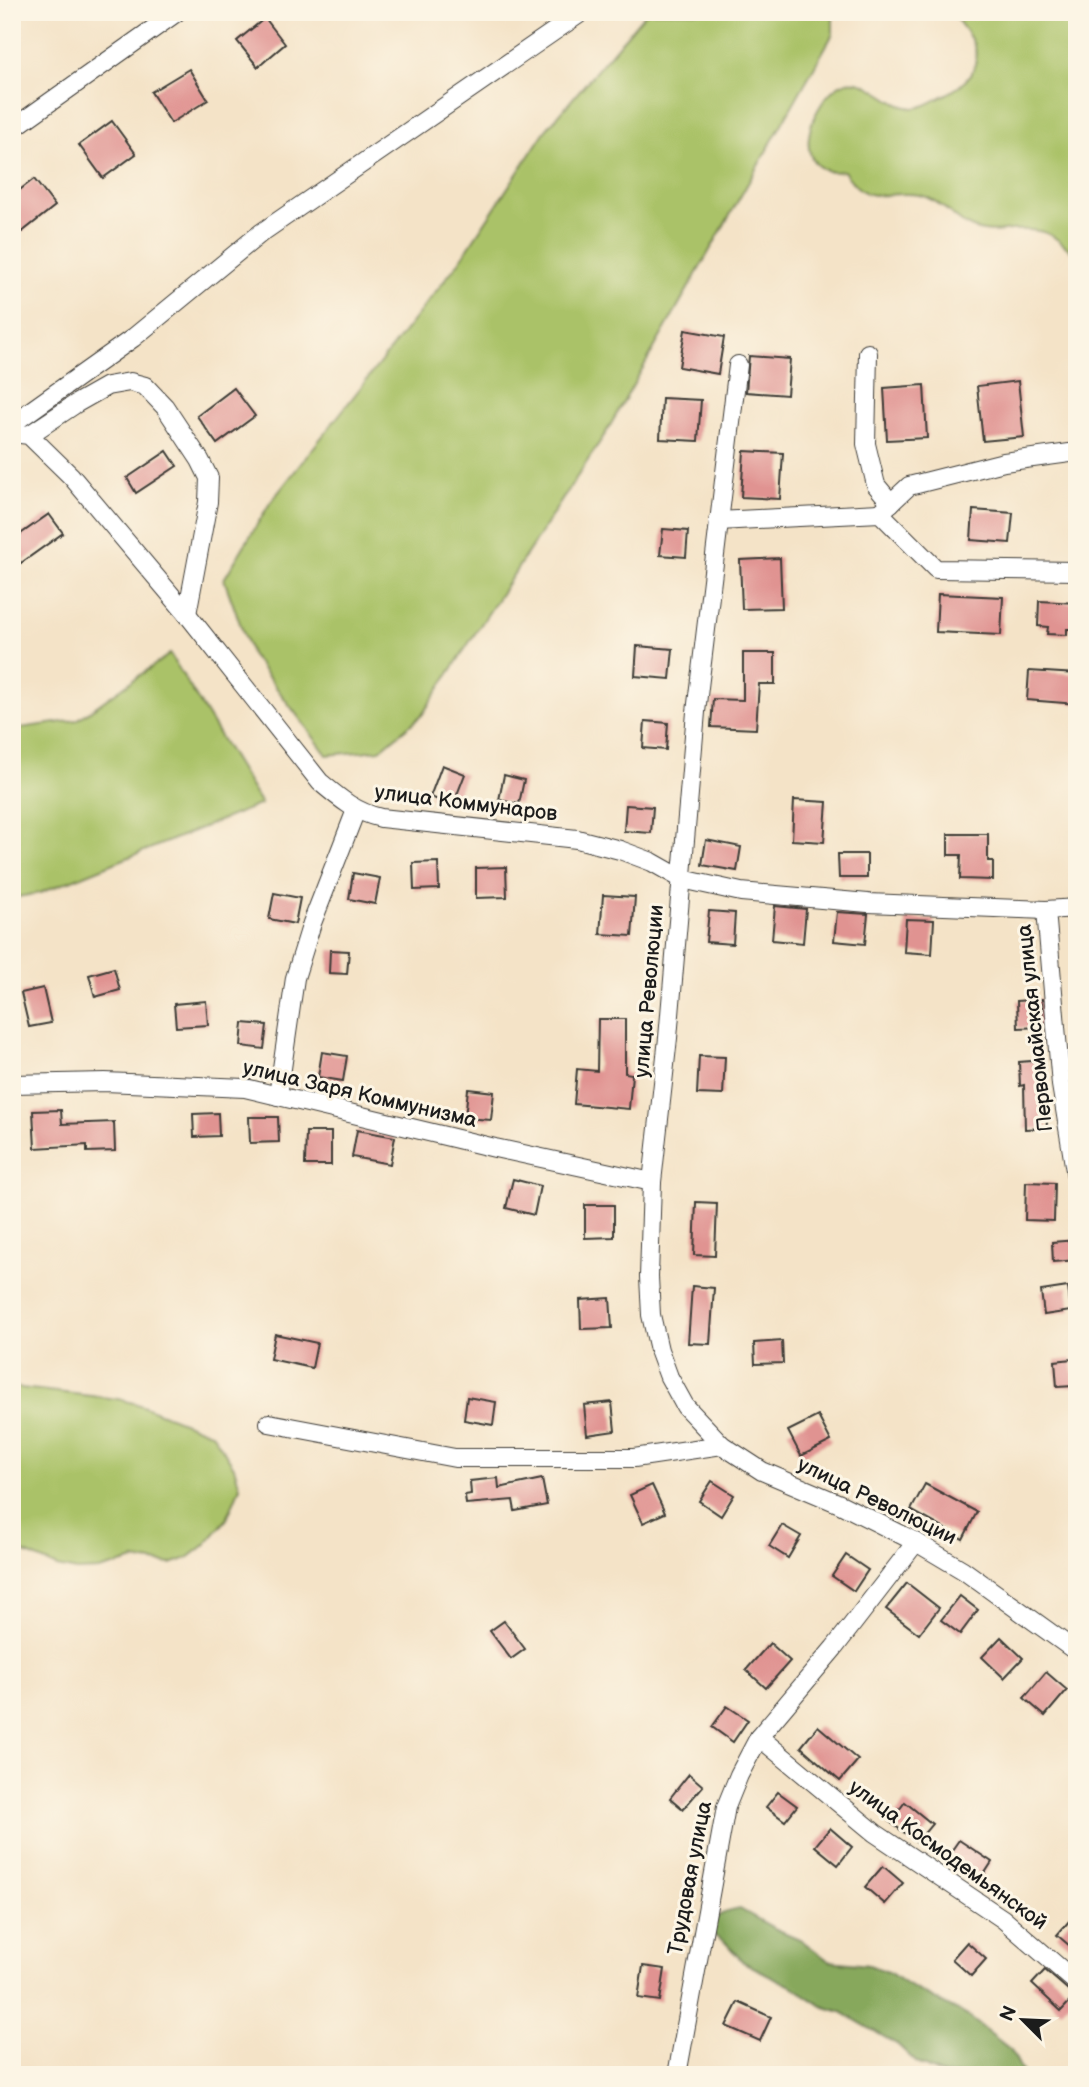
<svg xmlns="http://www.w3.org/2000/svg" width="1089" height="2087" viewBox="0 0 1089 2087" font-family="'Balsamiq Sans',sans-serif">
	<style>
		.green { fill: #aac267; stroke: #636f42; stroke-width: 2 }
		.forest { fill: #87a85c; stroke: #52623c; stroke-width: 2 }
		.building { fill: #e09391 }
		.lines { fill: none; stroke-linecap: round; stroke-linejoin: round }
		.minor-casing { stroke: #3c3a36; stroke-width: 20 }
		.minor { stroke: #fff; stroke-width: 18 }
		.labels { text-anchor: middle; dominant-baseline: central; stroke-width: 6; stroke-linejoin: round; paint-order: stroke }
		.street-label { font-size: 21px; fill: #1c1c1c; stroke: #fcf5e5 }
	</style>
	<rect width="100%" height="100%" fill="#fcf5e5"/>
	<filter id="ink" filterUnits="userSpaceOnUse"><feTurbulence type="fractalNoise" baseFrequency=".0143" numOctaves="2"/><feDisplacementMap in="SourceGraphic" scale="14" xChannelSelector="R" yChannelSelector="G"/><feConvolveMatrix kernelMatrix="1 2 1 2 8 2 1 2 1" color-interpolation-filters="sRGB"/></filter>
	<filter id="wash" filterUnits="userSpaceOnUse"><feTurbulence type="fractalNoise" baseFrequency=".00686" numOctaves="4" result="noise"/><feDisplacementMap in="SourceGraphic" scale="28" xChannelSelector="R" yChannelSelector="G"/><feGaussianBlur stdDeviation="1.57" result="paint"/><feColorMatrix in="noise" values="0 0 0 0 0 0 0 0 0 0 0 0 0 0 0 0 0 1.4 0 .05"/><feComposite in="paint" operator="in"/></filter>
	<g filter="url(#wash)">
		<rect width="100%" height="100%" fill="#f4e3c7"/>
		<g class="green">
			<polygon points="648,12 833,12 833,34 607,431 422,715 380,750 327,755 251,654 224,579 270,503 459,262 545,131 643,16"/>
			<path d="M952,12H1077V256C1050,233 1047,228 1011,230C1002,231 992,233 984,231C957,228 945,200 919,195C883,189 869,210 844,171C840,171 832,173 828,171C791,159 814,103 837,87C864,67 887,108 914,108C923,108 935,100 943,96C964,86 984,68 973,43C968,32 958,22 952,12Z"/>
			<polygon points="170,654 261,804 40,893 12,898 12,729 77,720"/>
			<polygon points="12,1387 118,1399 137,1404 213,1434 234,1467 240,1487 227,1519 205,1545 188,1558 171,1564 135,1560 99,1570 77,1571 57,1567 12,1547"/>
		</g>
		<path class="forest" d="M740,1909L774,1928L800,1939L829,1961L869,1965L890,1973L907,1985L968,2016L1011,2050L1024,2075H942L918,2064L898,2045L841,2012L822,2006L795,1988L743,1962L725,1942L710,1933C712,1914 724,1912 740,1909Z"/>
		<g id="blocks">
			<g class="building">
				<polygon points="265,18 285,44 258,67 237,41"/>
				<polygon points="189,69 208,100 171,123 151,92"/>
				<polygon points="112,121 136,154 103,178 79,145"/>
				<polygon points="34,179 55,206 22,232 12,219 12,196"/>
				<polygon points="685,330 724,337 718,374 679,367"/>
				<polygon points="749,356 790,359 787,395 746,392"/>
				<polygon points="1018,381 1024,437 983,441 977,386"/>
				<polygon points="924,385 927,438 887,440 884,388"/>
				<polygon points="234,388 255,416 217,444 197,416"/>
				<polygon points="662,398 701,400 698,441 660,439"/>
				<polygon points="167,451 177,466 136,493 127,478"/>
				<polygon points="744,451 783,453 780,499 741,497"/>
				<polygon points="973,510 1013,513 1010,543 971,540"/>
				<polygon points="49,514 63,533 21,563 12,550 12,540"/>
				<polygon points="663,529 688,531 686,557 660,555"/>
				<polygon points="780,558 782,608 742,609 740,560"/>
				<polygon points="938,594 1003,597 1001,635 936,632"/>
				<polygon points="1039,601 1077,603 1077,629 1067,629 1067,635 1047,634 1048,627 1038,626"/>
				<polygon points="637,646 673,649 670,679 635,676"/>
				<polygon points="743,653 775,653 775,684 759,684 756,729 711,727 713,699 743,700"/>
				<polygon points="1029,671 1077,674 1077,704 1027,700"/>
				<polygon points="645,721 668,723 666,750 643,748"/>
				<polygon points="442,765 465,774 453,805 430,797"/>
				<polygon points="504,775 524,780 519,804 499,800"/>
				<polygon points="794,800 827,802 824,842 792,840"/>
				<polygon points="626,805 653,807 651,833 624,831"/>
				<polygon points="948,834 988,834 988,861 993,861 993,880 960,879 961,855 948,855"/>
				<polygon points="706,840 741,847 737,871 702,865"/>
				<polygon points="838,854 867,854 867,878 839,878"/>
				<polygon points="438,862 439,889 414,890 413,863"/>
				<polygon points="506,867 507,897 476,898 476,868"/>
				<polygon points="353,873 380,878 375,904 349,899"/>
				<polygon points="274,893 300,898 295,924 269,919"/>
				<polygon points="603,895 635,897 632,936 600,934"/>
				<polygon points="775,906 806,909 803,943 772,940"/>
				<polygon points="709,911 735,913 733,944 706,942"/>
				<polygon points="837,912 868,914 865,944 834,941"/>
				<polygon points="906,919 934,920 932,954 904,952"/>
				<polygon points="330,950 349,951 347,974 329,973"/>
				<polygon points="114,968 120,990 95,997 89,975"/>
				<polygon points="43,988 51,1023 29,1027 21,993"/>
				<polygon points="1042,999 1043,1027 1018,1028 1017,1001"/>
				<polygon points="206,1001 208,1025 176,1027 174,1004"/>
				<polygon points="598,1019 625,1019 625,1073 632,1074 629,1109 574,1104 577,1069 597,1071"/>
				<polygon points="243,1023 267,1025 264,1049 241,1046"/>
				<polygon points="322,1052 347,1056 343,1081 318,1077"/>
				<polygon points="699,1056 725,1057 723,1095 697,1094"/>
				<polygon points="1044,1060 1047,1128 1025,1129 1024,1085 1020,1086 1019,1062"/>
				<polygon points="468,1089 494,1092 491,1120 465,1118"/>
				<polygon points="61,1110 62,1124 114,1122 115,1151 87,1152 87,1145 35,1148 33,1111"/>
				<polygon points="218,1113 219,1136 194,1137 193,1114"/>
				<polygon points="249,1117 278,1117 279,1142 250,1143"/>
				<polygon points="357,1130 395,1137 390,1164 352,1157"/>
				<polygon points="306,1132 331,1132 331,1165 305,1165"/>
				<polygon points="513,1179 540,1186 534,1215 506,1208"/>
				<polygon points="1026,1182 1055,1183 1054,1221 1025,1220"/>
				<polygon points="696,1202 717,1203 715,1256 694,1255"/>
				<polygon points="585,1205 614,1205 614,1237 585,1238"/>
				<polygon points="1077,1240 1077,1260 1053,1262 1052,1242"/>
				<polygon points="692,1286 714,1288 710,1344 688,1343"/>
				<polygon points="1068,1287 1071,1311 1044,1315 1041,1291"/>
				<polygon points="610,1298 612,1328 581,1329 580,1300"/>
				<polygon points="275,1334 317,1343 312,1368 270,1359"/>
				<polygon points="782,1341 783,1363 755,1364 754,1343"/>
				<polygon points="1072,1359 1074,1386 1057,1387 1055,1361"/>
				<polygon points="467,1397 496,1402 493,1425 464,1420"/>
				<polygon points="612,1402 615,1431 587,1435 584,1405"/>
				<polygon points="818,1416 831,1441 801,1456 788,1431"/>
				<polygon points="498,1478 499,1488 542,1479 547,1505 515,1511 513,1500 466,1504 465,1495 471,1494 470,1481"/>
				<polygon points="712,1481 734,1495 721,1516 699,1501"/>
				<polygon points="925,1484 977,1512 963,1539 911,1510"/>
				<polygon points="652,1485 665,1513 643,1523 630,1495"/>
				<polygon points="782,1525 801,1536 788,1558 769,1546"/>
				<polygon points="846,1555 868,1570 854,1591 832,1576"/>
				<polygon points="907,1583 939,1608 919,1634 886,1609"/>
				<polygon points="960,1596 978,1610 960,1634 941,1620"/>
				<polygon points="504,1621 525,1649 511,1659 490,1631"/>
				<polygon points="1001,1637 1023,1658 1004,1678 982,1657"/>
				<polygon points="770,1643 790,1661 766,1688 746,1670"/>
				<polygon points="1046,1672 1067,1690 1045,1716 1024,1698"/>
				<polygon points="727,1706 748,1720 733,1742 712,1727"/>
				<polygon points="818,1726 858,1760 840,1781 801,1747"/>
				<polygon points="689,1774 703,1786 683,1809 670,1798"/>
				<polygon points="778,1792 797,1806 785,1821 766,1807"/>
				<polygon points="905,1802 932,1824 917,1842 890,1822"/>
				<polygon points="830,1828 852,1847 838,1865 815,1846"/>
				<polygon points="959,1840 992,1862 979,1882 945,1860"/>
				<polygon points="883,1866 903,1883 885,1904 865,1887"/>
				<polygon points="1077,1912 1077,1952 1057,1935"/>
				<polygon points="967,1942 986,1959 971,1976 952,1959"/>
				<polygon points="643,1966 665,1969 660,2001 638,1998"/>
				<polygon points="1045,1970 1075,1996 1061,2011 1032,1984"/>
				<polygon points="738,2002 771,2017 760,2041 726,2026"/>
			</g>
		</g>
	</g>
	<g filter="url(#ink)">
		<use href="#blocks" fill-opacity="0" stroke="#3c3a36" stroke-width="2"/>
		<g class="lines">
			<defs>
				<g id="minor">
					<polyline points="12,129 177,12"/>
					<polyline points="868,353 866,444 876,485 891,503"/>
					<polyline points="738,365 696,712 668,1038 652,1182 649,1277 651,1315 659,1350 669,1377 685,1406 722,1445 762,1471 840,1504 916,1542 963,1570 1077,1652"/>
					<polyline points="12,424 133,338 261,233 582,12"/>
					<path d="M12,433L29,435L71,476L187,614L320,782C339,798 355,812 381,818L577,839L620,850L652,862L682,879L741,892L868,903L1046,910L1077,908"/>
					<polyline points="29,435 77,403 107,386 130,382 145,386 165,407 200,460 209,478 208,502 187,614"/>
					<polyline points="880,513 909,486 1004,462 1077,452"/>
					<polyline points="718,521 880,513 936,569 1077,571"/>
					<polyline points="1046,910 1061,1085 1077,1183"/>
					<polyline points="12,1084 105,1082 245,1088 495,1148 652,1182"/>
					<polyline points="278,1096 295,978 312,923 356,810"/>
					<polyline points="269,1423 455,1458 634,1458 722,1445"/>
					<polyline points="759,1737 875,1833 1003,1919 1077,1983"/>
					<polyline points="677,2075 726,1807 739,1775 759,1737 834,1648 916,1542"/>
				</g>
			</defs>
			<use href="#minor" class="minor-casing"/>
			<use href="#minor" class="minor"/>
		</g>
	</g>
	<g class="labels">
		<g class="street-label">
			<text transform="translate(466 803) rotate(7)">улица Коммунаров</text>
			<text transform="translate(649 991) rotate(-85)">улица Революции</text>
			<text transform="translate(1035 1028) rotate(-96)">Первомайская улица</text>
			<text transform="translate(360 1094) rotate(13)">улица Заря Коммунизма</text>
			<text transform="translate(877 1501) rotate(26)">улица Революции</text>
			<text transform="translate(948 1855) rotate(36)">улица Космодемьянской</text>
			<text transform="translate(690 1878) rotate(-79)">Трудовая улица</text>
		</g>
	</g>
	<rect width="1089" height="2087" fill="none" stroke="#fcf5e5" stroke-width="42"/>
	<g transform="translate(1023 2020) rotate(294)" stroke="#fcf5e5" stroke-width="5" paint-order="stroke">
	<path d="M0-5L12 26L0 18L-12 26Z" fill="#1c1c1c"/>
	<text y="-10" font-size="19" font-weight="bold" text-anchor="middle" fill="#1c1c1c">N</text>
	</g>
</svg>
